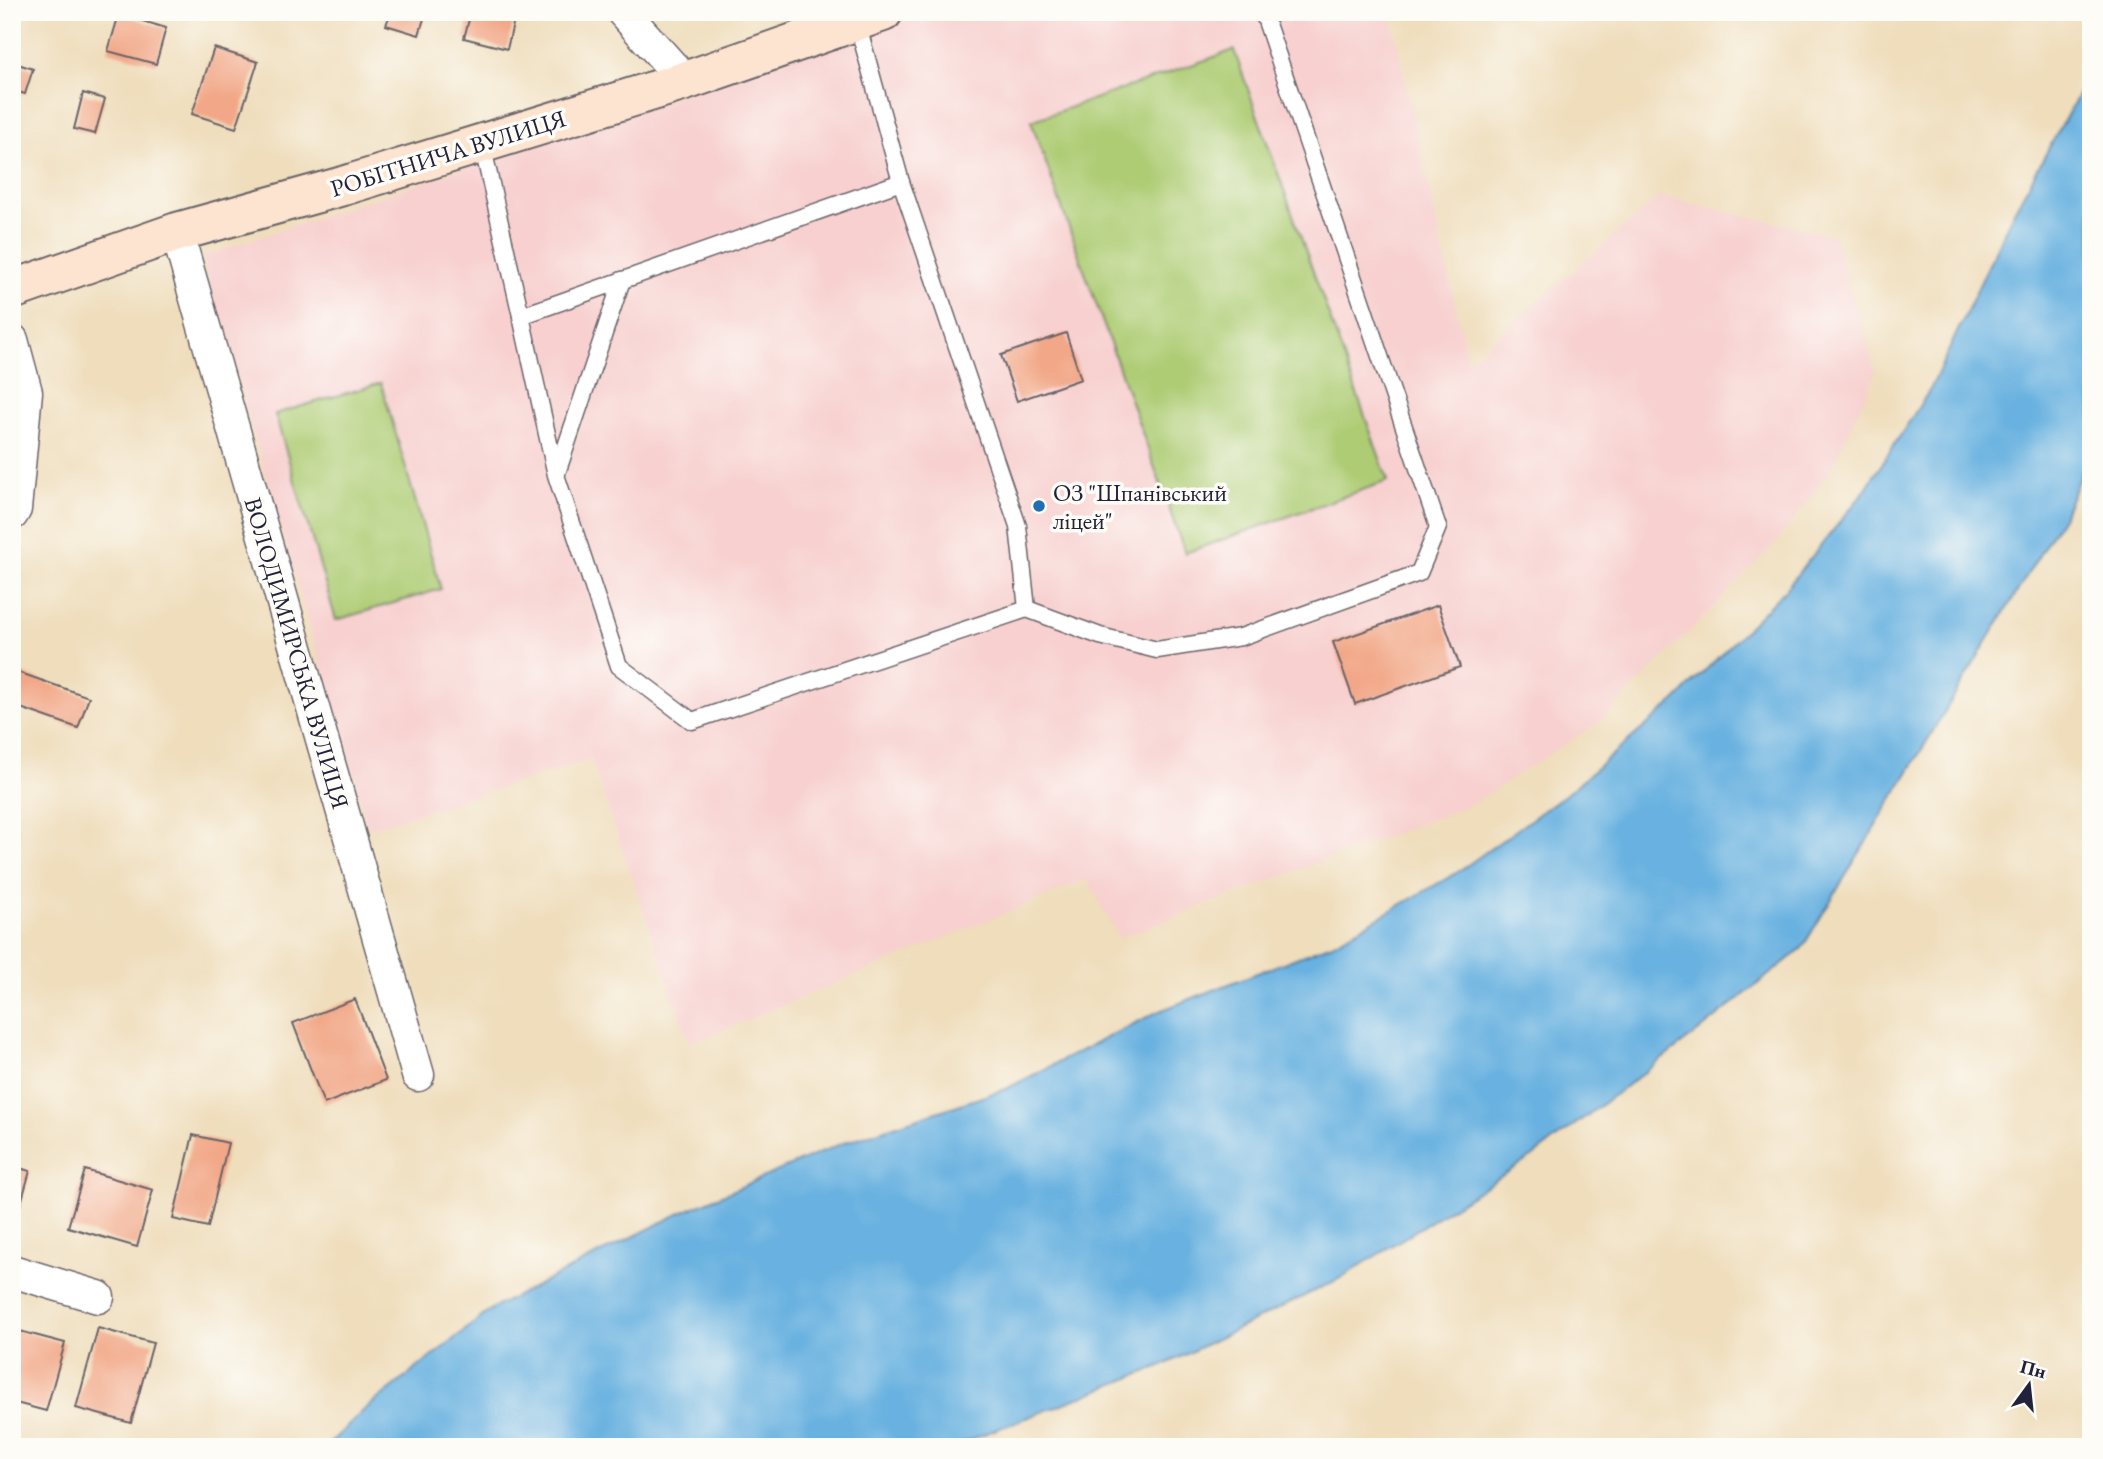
<svg xmlns="http://www.w3.org/2000/svg" width="2103" height="1459" viewBox="0 0 2103 1459" font-family="'EB Garamond',serif">
	<style>
		.built { fill: #f7d0cf }
		.green { fill: #adcc73; stroke: #687757; stroke-width: 2 }
		.water { fill: #68b1e0; stroke: #456a8e; stroke-width: 2 }
		.building { fill: #f2a888 }
		.lines { fill: none; stroke-linecap: round; stroke-linejoin: round }
		.lane-casing { stroke: #6a6368; stroke-width: 19 }
		.street-casing { stroke: #6a6368; stroke-width: 35 }
		.secondary-casing { stroke: #6a6368; stroke-width: 42 }
		.lane { stroke: #fff; stroke-width: 16 }
		.street { stroke: #fff; stroke-width: 32 }
		.secondary { stroke: #fde4d0; stroke-width: 38 }
		.poi-dot { fill: #1f6fb2; stroke: #fdfcf7; stroke-width: 2.5 }
		.labels { text-anchor: middle; dominant-baseline: central; stroke-width: 7; stroke-linejoin: round; paint-order: stroke }
		.street-label { font-size: 24px; fill: #22223b; stroke: #fdfcf7 }
		.poi-label { font-size: 24px; fill: #22223b; stroke: #fdfcf7; text-anchor: start }
	</style>
	<rect width="100%" height="100%" fill="#fdfcf7"/>
	<filter id="ink" filterUnits="userSpaceOnUse"><feTurbulence type="fractalNoise" baseFrequency=".0143" numOctaves="2"/><feDisplacementMap in="SourceGraphic" scale="14" xChannelSelector="R" yChannelSelector="G"/><feConvolveMatrix kernelMatrix="1 2 1 2 8 2 1 2 1" color-interpolation-filters="sRGB"/></filter>
	<filter id="wash" filterUnits="userSpaceOnUse"><feTurbulence type="fractalNoise" baseFrequency=".00686" numOctaves="4" result="noise"/><feDisplacementMap in="SourceGraphic" scale="28" xChannelSelector="R" yChannelSelector="G"/><feGaussianBlur stdDeviation="1.57" result="paint"/><feColorMatrix in="noise" values="0 0 0 0 0 0 0 0 0 0 0 0 0 0 0 0 0 1.4 0 .05"/><feComposite in="paint" operator="in"/></filter>
	<g filter="url(#wash)">
		<rect width="100%" height="100%" fill="#efddbb"/>
		<polygon class="built" points="926,12 1390,12 1468,362 1660,196 1834,236 1876,373 1831,470 1777,542 1600,722 1470,805 1119,938 1087,879 690,1044 591,760 368,829 202,257"/>
		<g class="green">
			<polygon points="1234,50 1388,481 1185,553 1031,121"/>
			<polygon points="381,383 441,589 336,620 275,414"/>
		</g>
		<polygon class="water" points="2091,72 2091,450 2064,514 1802,948 1698,1032 1532,1157 1339,1279 1166,1364 951,1447 326,1447 364,1410 493,1308 678,1214 843,1143 1006,1089 1157,1012 1332,944 1458,872 1565,795 1675,701 1784,591 1861,496 1931,388 2013,213"/>
		<g id="blocks">
			<g class="building">
				<polygon points="391,12 426,12 419,35 386,25"/>
				<polygon points="471,12 516,12 507,49 464,38"/>
				<polygon points="119,14 166,28 156,64 108,51"/>
				<polygon points="214,48 258,62 236,128 192,114"/>
				<polygon points="12,62 33,69 25,94 12,90"/>
				<polygon points="83,93 105,99 95,134 74,129"/>
				<polygon points="1066,333 1081,379 1017,401 1001,355"/>
				<polygon points="1438,605 1460,667 1355,704 1333,642"/>
				<polygon points="12,670 89,697 78,728 12,705"/>
				<polygon points="355,999 386,1080 324,1104 293,1023"/>
				<polygon points="193,1135 228,1143 208,1227 173,1219"/>
				<polygon points="12,1166 30,1171 15,1224 12,1223"/>
				<polygon points="85,1170 153,1190 137,1247 68,1227"/>
				<polygon points="98,1328 153,1343 131,1423 76,1408"/>
				<polygon points="12,1329 65,1343 46,1411 12,1402"/>
			</g>
		</g>
	</g>
	<g filter="url(#ink)">
		<use href="#blocks" fill-opacity="0" stroke="#6a6368" stroke-width="2"/>
		<g class="lines">
			<defs>
				<g id="lane">
					<polyline points="482,144 521,316 901,182 857,22"/>
					<polyline points="521,316 556,475 619,666 692,721 1027,609 1018,526 901,182"/>
					<polyline points="557,473 622,280"/>
					<polyline points="1027,609 1100,636 1157,650 1241,637 1419,573 1438,527 1263,12"/>
				</g>
				<g id="street">
					<polyline points="623,12 685,81"/>
					<polyline points="177,232 418,1075"/>
					<polyline points="12,340 26,392 15,509 12,514"/>
					<polyline points="12,1271 98,1297"/>
				</g>
				<polyline id="secondary" points="12,290 177,232 343,186 685,81 883,12"/>
			</defs>
			<use href="#lane" class="lane-casing"/>
			<use href="#street" class="street-casing"/>
			<use href="#secondary" class="secondary-casing"/>
			<use href="#lane" class="lane"/>
			<use href="#street" class="street"/>
			<use href="#secondary" class="secondary"/>
		</g>
	</g>
	<circle class="poi-dot" cx="1039" cy="506" r="7"/>
	<g class="labels">
		<g class="street-label">
			<text transform="translate(448 153) rotate(-17)">РОБІТНИЧА ВУЛИЦЯ</text>
			<text transform="translate(297 653) rotate(74)">ВОЛОДИМИРСЬКА ВУЛИЦЯ</text>
		</g>
		<g class="poi-label">
			<text x="1053" y="492">ОЗ "Шпанівський<tspan x="1053" dy="28">ліцей"</tspan></text>
		</g>
	</g>
	<rect width="2103" height="1459" fill="none" stroke="#fdfcf7" stroke-width="42"/>
	<g transform="translate(2029 1385) rotate(15)" stroke="#fdfcf7" stroke-width="5" paint-order="stroke">
	<path d="M0-5L12 26L0 18L-12 26Z" fill="#22223b"/>
	<text y="-10" font-size="19" font-weight="bold" text-anchor="middle" fill="#22223b">Пн</text>
	</g>
</svg>
